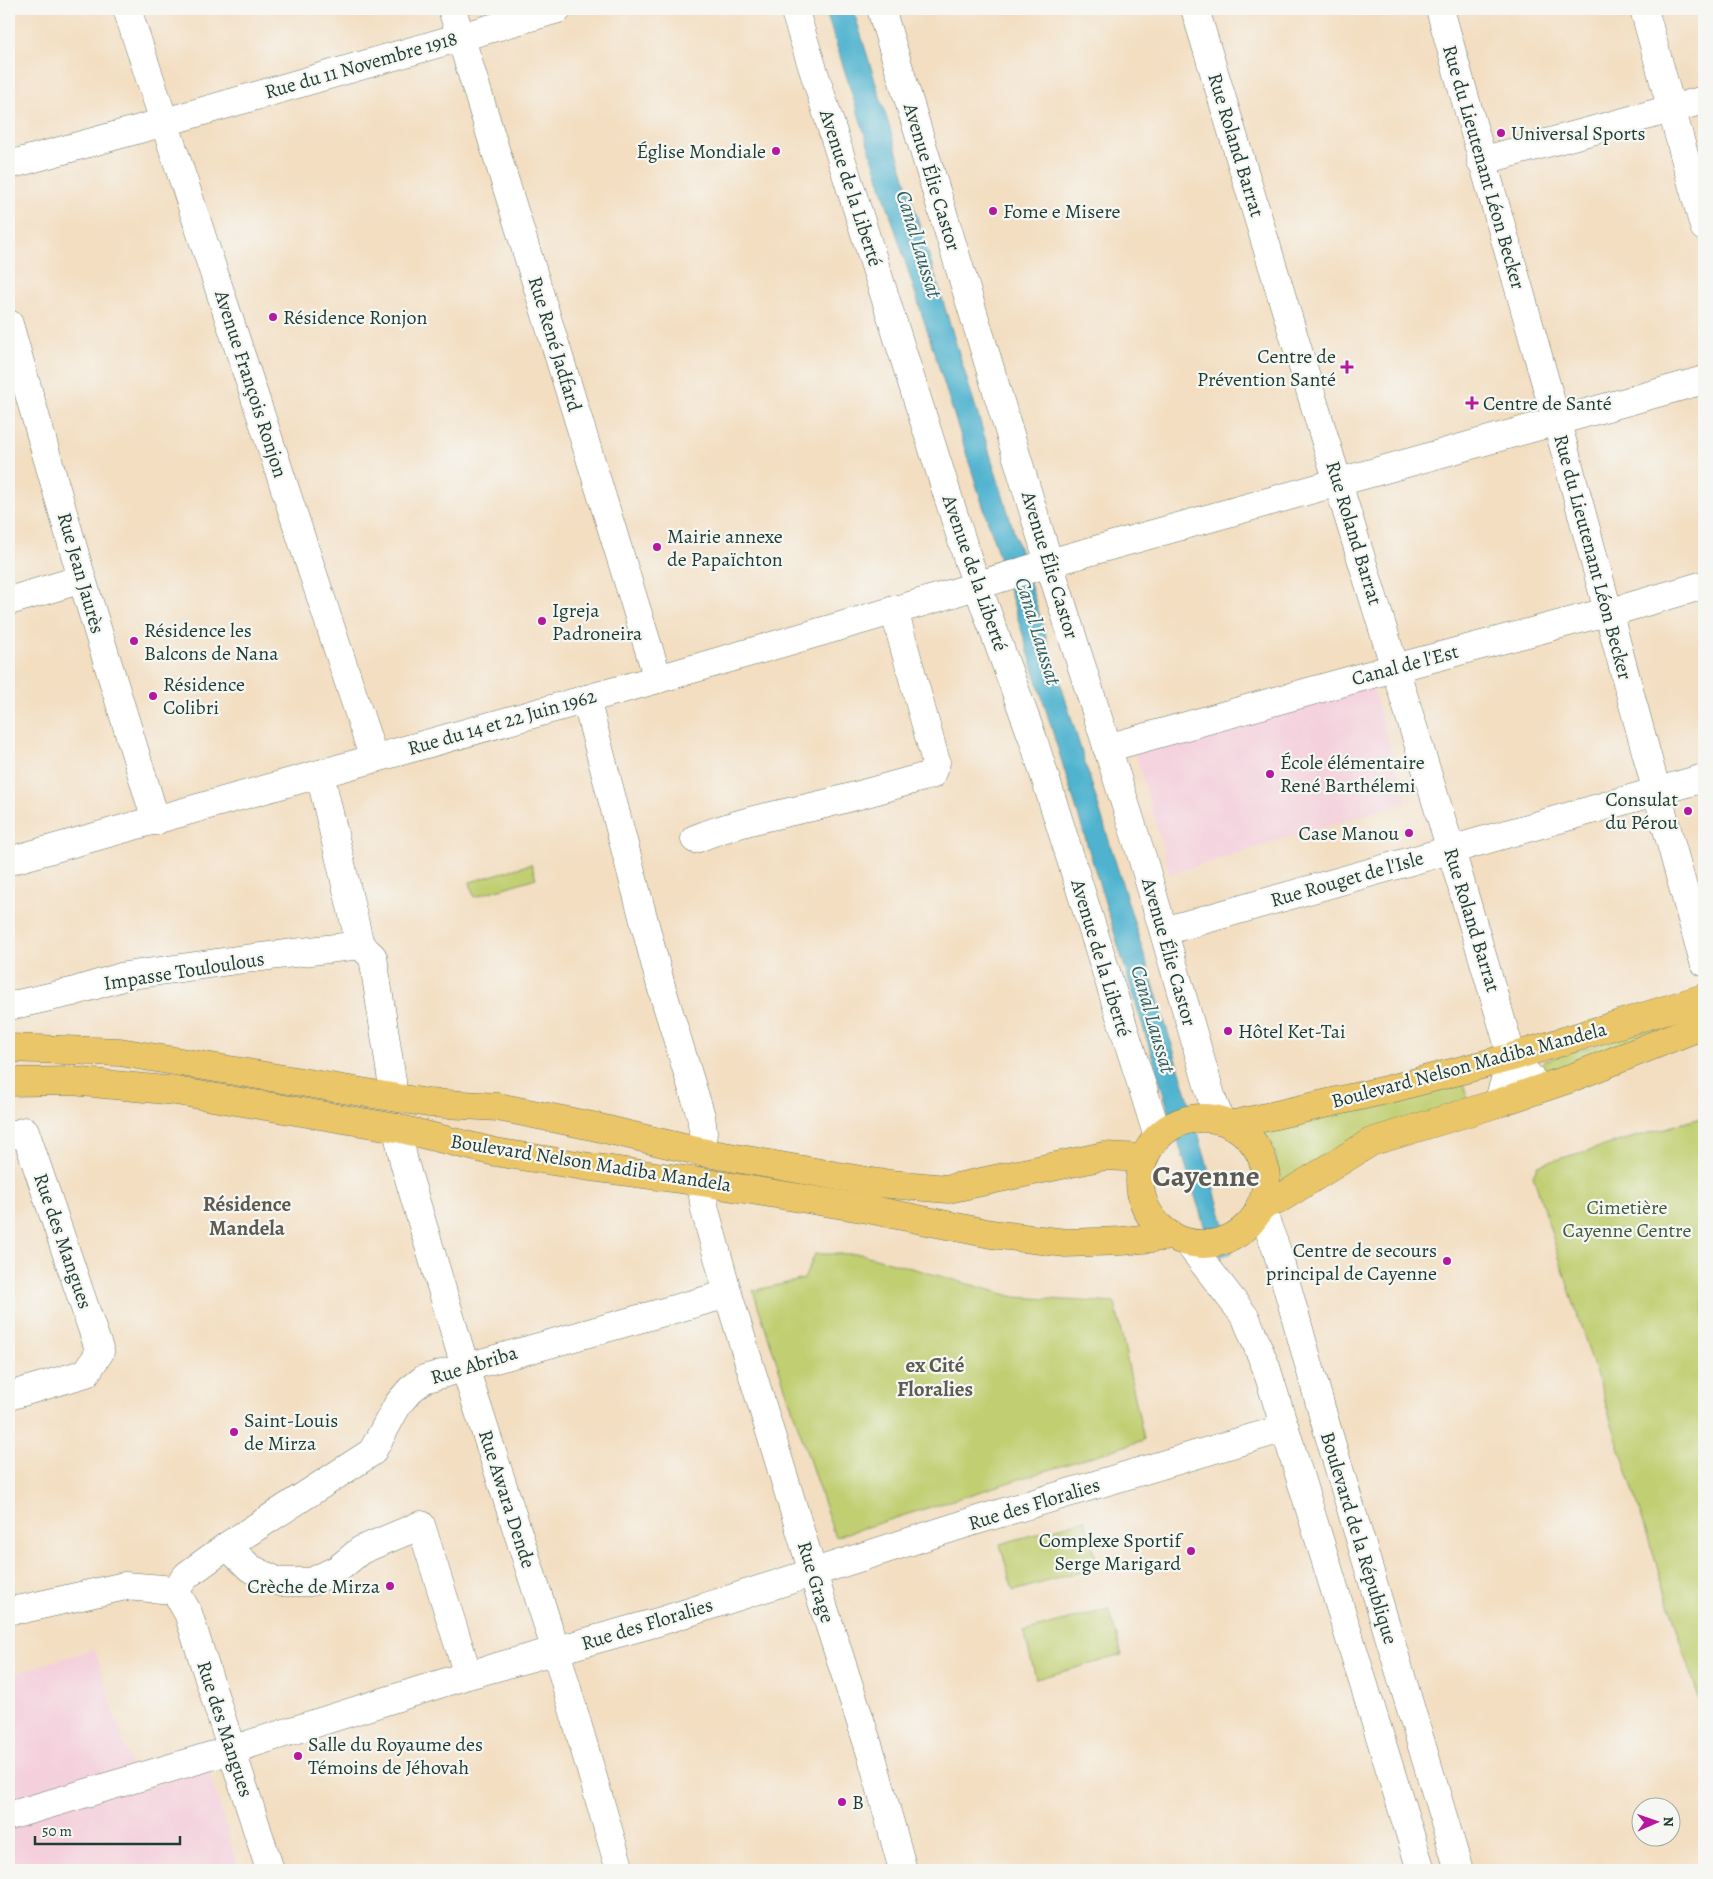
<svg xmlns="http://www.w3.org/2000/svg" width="1713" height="1879" viewBox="0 0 1713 1879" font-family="Alegreya,serif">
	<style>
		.built { fill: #f4cfdc }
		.green { fill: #c1cf72; stroke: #708653 }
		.water { fill: #50b3cf; stroke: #387882 }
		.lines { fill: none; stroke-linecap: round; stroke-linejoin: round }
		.minor-casing { stroke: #697565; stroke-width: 29 }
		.major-casing { stroke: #697565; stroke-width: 29 }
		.minor { stroke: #fff; stroke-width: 28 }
		.major { stroke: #ebc669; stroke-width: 28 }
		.poi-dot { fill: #b5179e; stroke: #f6f6f2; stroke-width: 2 }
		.labels { text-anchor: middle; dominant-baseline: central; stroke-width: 4.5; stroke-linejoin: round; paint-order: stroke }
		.street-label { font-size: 20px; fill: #1f3d34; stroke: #f6f6f2 }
		.poi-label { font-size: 20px; fill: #1f3d34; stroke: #f6f6f2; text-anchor: start }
		.park-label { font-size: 20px; fill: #3f5a40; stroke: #f6f6f2 }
		.water-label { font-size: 21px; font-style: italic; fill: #2e6062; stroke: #f6f6f2 }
		.neighbourhood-label { font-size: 21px; font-weight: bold; fill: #5c5b53; stroke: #f6f6f2 }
		.town-label { font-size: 30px; font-weight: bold; fill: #5c5b53; stroke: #f6f6f2 }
	</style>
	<rect width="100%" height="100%" fill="#f6f6f2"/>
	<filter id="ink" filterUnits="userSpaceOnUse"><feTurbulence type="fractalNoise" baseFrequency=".02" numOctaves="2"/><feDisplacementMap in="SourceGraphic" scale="10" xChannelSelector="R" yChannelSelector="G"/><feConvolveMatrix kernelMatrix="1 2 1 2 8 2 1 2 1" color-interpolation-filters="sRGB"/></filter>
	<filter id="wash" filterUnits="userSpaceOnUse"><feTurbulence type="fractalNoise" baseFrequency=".0096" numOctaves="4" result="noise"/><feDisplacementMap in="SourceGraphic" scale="20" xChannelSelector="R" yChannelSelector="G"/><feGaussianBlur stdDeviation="1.12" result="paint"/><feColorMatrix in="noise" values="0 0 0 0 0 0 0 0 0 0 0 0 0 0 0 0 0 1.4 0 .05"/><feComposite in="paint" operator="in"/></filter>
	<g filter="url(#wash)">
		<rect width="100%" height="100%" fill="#f3dec1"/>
		<g class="built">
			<polygon points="1370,679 1407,802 1170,874 1133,745"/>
			<polygon points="94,1649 132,1769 9,1807 9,1675"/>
			<polygon points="209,1771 239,1870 9,1870 9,1821"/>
		</g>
		<g class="green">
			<polygon points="531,864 536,878 474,897 470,882"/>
			<polygon points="1682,1020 1551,1076 1540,1071 1539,1066 1545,1060"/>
			<polygon points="1464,1080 1467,1101 1279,1184 1276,1155 1259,1127"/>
			<polygon points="1704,1117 1704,1714 1533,1175 1538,1165"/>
			<polygon points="815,1254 861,1254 1015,1297 1115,1303 1144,1440 835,1537 753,1291 804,1279"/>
			<polygon points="1085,1520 1098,1567 1013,1591 1000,1544"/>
			<polygon points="1109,1609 1122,1655 1036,1679 1024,1632"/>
		</g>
		<polygon class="water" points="825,9 853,9 1190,1104 1232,1253 1214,1258 997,550"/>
	</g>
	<g filter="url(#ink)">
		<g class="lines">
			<defs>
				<g id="minor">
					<polyline points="127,9 374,759"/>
					<polyline points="452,9 658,679"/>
					<polyline points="794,9 968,560 1033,739 1158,1137"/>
					<polyline points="881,9 1049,563 1142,857 1212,1099 1220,1120"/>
					<polyline points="1195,9 1345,506 1451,850 1512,1057 1539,1088"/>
					<path d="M1440,9C1480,154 1523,298 1563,444C1610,617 1655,790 1704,962"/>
					<polyline points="1644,9 1704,227"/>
					<polyline points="1481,161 1704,100"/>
					<polyline points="9,165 165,122 558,9"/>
					<polyline points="9,324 82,579 156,821"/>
					<polyline points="9,601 82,579"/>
					<polyline points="586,699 661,986 701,1116 703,1132 701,1152"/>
					<polyline points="1107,748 1380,672 1595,615 1608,613 1704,585"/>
					<polyline points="320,774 360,945 373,957 392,1081 392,1097"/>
					<path d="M695,839C734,823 775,815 816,806C855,797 893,785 931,775L936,762L894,610"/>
					<polyline points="9,861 658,679 937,598 1049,563 1704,380"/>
					<polyline points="1164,931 1704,778"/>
					<polyline points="9,1006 72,992 125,976 237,960 360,945"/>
					<polyline points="1498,1103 1512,1057"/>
					<polyline points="397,1128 404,1162 472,1390 556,1651 620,1870"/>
					<polyline points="9,1136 25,1131 100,1352 86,1373 9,1396"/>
					<polyline points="701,1182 705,1210 728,1294 821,1599 872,1757 903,1870"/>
					<polyline points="1260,1206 1277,1251 1325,1422 1459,1870"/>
					<polyline points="1188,1243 1246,1318 1266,1367 1421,1870"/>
					<polyline points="227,1546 250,1568 279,1582 311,1582 338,1569 361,1550 421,1525 468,1675"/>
					<polyline points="175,1590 187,1575 227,1546 372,1452 398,1404 410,1390 424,1379 728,1294"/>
					<polyline points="175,1590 188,1613 270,1870"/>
					<polyline points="9,1610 23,1609 125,1586 175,1590"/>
					<polyline points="9,1816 231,1750 468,1675 658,1622 971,1522 1285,1428"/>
				</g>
				<g id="major">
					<polyline points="9,1048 120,1052 428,1103 498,1107 592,1126 701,1152 878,1183 948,1189 1104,1156 1144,1158"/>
					<polyline points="9,1082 72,1081 176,1091 397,1128 495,1152 590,1167 701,1182 868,1209 991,1234 1066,1243 1122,1241 1172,1236"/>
					<circle cx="1203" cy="1181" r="63"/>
					<polyline points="1231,1125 1386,1090 1512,1057 1704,998"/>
					<polyline points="1260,1206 1276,1201 1371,1142 1498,1103 1566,1080 1704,1025"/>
				</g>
			</defs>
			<use href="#minor" class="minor-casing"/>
			<use href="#major" class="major-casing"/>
			<use href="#minor" class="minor"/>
			<use href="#major" class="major"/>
		</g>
	</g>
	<g class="poi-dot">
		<circle cx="1501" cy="133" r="5"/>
		<circle cx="776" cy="151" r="5"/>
		<circle cx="993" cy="211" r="5"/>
		<circle cx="273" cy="317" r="5"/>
		<path d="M1344.5 359.5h5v5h5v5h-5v5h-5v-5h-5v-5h5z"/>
		<path d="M1469.5 395.5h5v5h5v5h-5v5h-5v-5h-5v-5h5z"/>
		<circle cx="657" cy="547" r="5"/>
		<circle cx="542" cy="621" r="5"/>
		<circle cx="134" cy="641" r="5"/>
		<circle cx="153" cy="696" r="5"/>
		<circle cx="1270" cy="774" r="5"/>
		<circle cx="1688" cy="811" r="5"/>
		<circle cx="1409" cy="833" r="5"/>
		<circle cx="1228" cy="1031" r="5"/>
		<circle cx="1447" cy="1261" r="5"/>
		<circle cx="234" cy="1432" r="5"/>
		<circle cx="1191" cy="1551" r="5"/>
		<circle cx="390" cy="1586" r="5"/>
		<circle cx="298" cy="1756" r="5"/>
		<circle cx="842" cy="1802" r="5"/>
	</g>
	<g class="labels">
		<g class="street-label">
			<text transform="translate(361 65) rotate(-16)">Rue du 11 Novembre 1918</text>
			<text transform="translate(1236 145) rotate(73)">Rue Roland Barrat</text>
			<text transform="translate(1484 167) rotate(74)">Rue du Lieutenant Léon Becker</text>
			<text transform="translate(932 177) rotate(73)">Avenue Élie Castor</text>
			<text transform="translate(851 188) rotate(72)">Avenue de la Liberté</text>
			<text transform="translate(555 344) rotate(73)">Rue René Jadfard</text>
			<text transform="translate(251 384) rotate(72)">Avenue François Ronjon</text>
			<text transform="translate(1354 533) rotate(73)">Rue Roland Barrat</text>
			<text transform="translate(1593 557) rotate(75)">Rue du Lieutenant Léon Becker</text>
			<text transform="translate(1050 565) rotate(73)">Avenue Élie Castor</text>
			<text transform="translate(81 573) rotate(74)">Rue Jean Jaurès</text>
			<text transform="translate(975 573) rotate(71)">Avenue de la Liberté</text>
			<text transform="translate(1405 665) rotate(-15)">Canal de l'Est</text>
			<text transform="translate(502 722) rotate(-16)">Rue du 14 et 22 Juin 1962</text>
			<text transform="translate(1347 879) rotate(-16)">Rue Rouget de l'Isle</text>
			<text transform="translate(1472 920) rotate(73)">Rue Roland Barrat</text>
			<text transform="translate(1169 952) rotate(74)">Avenue Élie Castor</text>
			<text transform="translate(1101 958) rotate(73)">Avenue de la Liberté</text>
			<text transform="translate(184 971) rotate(-9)">Impasse Touloulous</text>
			<text transform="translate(1469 1065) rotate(-15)">Boulevard Nelson Madiba Mandela</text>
			<text transform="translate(591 1163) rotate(9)">Boulevard Nelson Madiba Mandela</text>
			<text transform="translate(63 1241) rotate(71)">Rue des Mangues</text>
			<text transform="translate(474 1365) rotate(-17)">Rue Abriba</text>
			<text transform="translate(507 1499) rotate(72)">Rue Awara Dende</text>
			<text transform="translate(1034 1504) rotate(-17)">Rue des Floralies</text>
			<text transform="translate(1359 1538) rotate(73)">Boulevard de la République</text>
			<text transform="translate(816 1582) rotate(73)">Rue Grage</text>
			<text transform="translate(647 1624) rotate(-17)">Rue des Floralies</text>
			<text transform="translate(225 1729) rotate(72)">Rue des Mangues</text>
		</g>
		<g class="poi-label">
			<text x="1511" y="133">Universal Sports</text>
			<text x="766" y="151" text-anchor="end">Église Mondiale</text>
			<text x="1003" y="211">Fome e Misere</text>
			<text x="283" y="317">Résidence Ronjon</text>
			<text x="1336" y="356" text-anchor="end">Centre de<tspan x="1336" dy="23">Prévention Santé</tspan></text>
			<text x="1483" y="403">Centre de Santé</text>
			<text x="667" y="536">Mairie annexe<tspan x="667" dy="23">de Papaïchton</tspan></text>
			<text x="552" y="610">Igreja<tspan x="552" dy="23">Padroneira</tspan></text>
			<text x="144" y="630">Résidence les<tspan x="144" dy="23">Balcons de Nana</tspan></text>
			<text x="163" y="684">Résidence<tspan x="163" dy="23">Colibri</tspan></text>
			<text x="1280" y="762">École élémentaire<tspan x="1280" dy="23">René Barthélemi</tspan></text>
			<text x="1678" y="799" text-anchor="end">Consulat<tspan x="1678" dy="23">du Pérou</tspan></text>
			<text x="1399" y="833" text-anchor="end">Case Manou</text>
			<text x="1238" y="1031">Hôtel Ket-Tai</text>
			<text x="1437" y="1250" text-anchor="end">Centre de secours<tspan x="1437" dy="23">principal de Cayenne</tspan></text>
			<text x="244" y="1420">Saint-Louis<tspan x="244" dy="23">de Mirza</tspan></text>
			<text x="1181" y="1540" text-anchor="end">Complexe Sportif<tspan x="1181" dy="23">Serge Marigard</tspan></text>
			<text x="380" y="1586" text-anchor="end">Crèche de Mirza</text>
			<text x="308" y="1744">Salle du Royaume des<tspan x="308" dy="23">Témoins de Jéhovah</tspan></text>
			<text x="852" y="1802">B</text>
		</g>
		<g class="park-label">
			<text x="1627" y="1207">Cimetière<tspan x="1627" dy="23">Cayenne Centre</tspan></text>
		</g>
		<g class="water-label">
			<text transform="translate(919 244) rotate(73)">Canal Laussat</text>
			<text transform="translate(1038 631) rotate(73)">Canal Laussat</text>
			<text transform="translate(1153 1019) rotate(74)">Canal Laussat</text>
		</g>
		<g class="neighbourhood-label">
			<text x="247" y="1204">Résidence<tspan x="247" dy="24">Mandela</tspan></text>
			<text x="935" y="1365">ex Cité<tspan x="935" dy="24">Floralies</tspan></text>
		</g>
		<g class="town-label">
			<text x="1206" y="1176">Cayenne</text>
		</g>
	</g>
	<rect width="1713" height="1879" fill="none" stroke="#f6f6f2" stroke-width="30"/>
	<g transform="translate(1656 1822) rotate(88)"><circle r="24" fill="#f6f6f2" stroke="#a0aca6"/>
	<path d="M0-4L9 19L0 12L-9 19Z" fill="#b5179e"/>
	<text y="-8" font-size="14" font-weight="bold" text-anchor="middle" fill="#1f3d34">N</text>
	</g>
	<path d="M35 1836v8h145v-8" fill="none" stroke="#1f3d34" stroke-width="2.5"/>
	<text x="42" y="1836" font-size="15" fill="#1f3d34" stroke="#f6f6f2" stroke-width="4" paint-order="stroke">50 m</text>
</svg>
